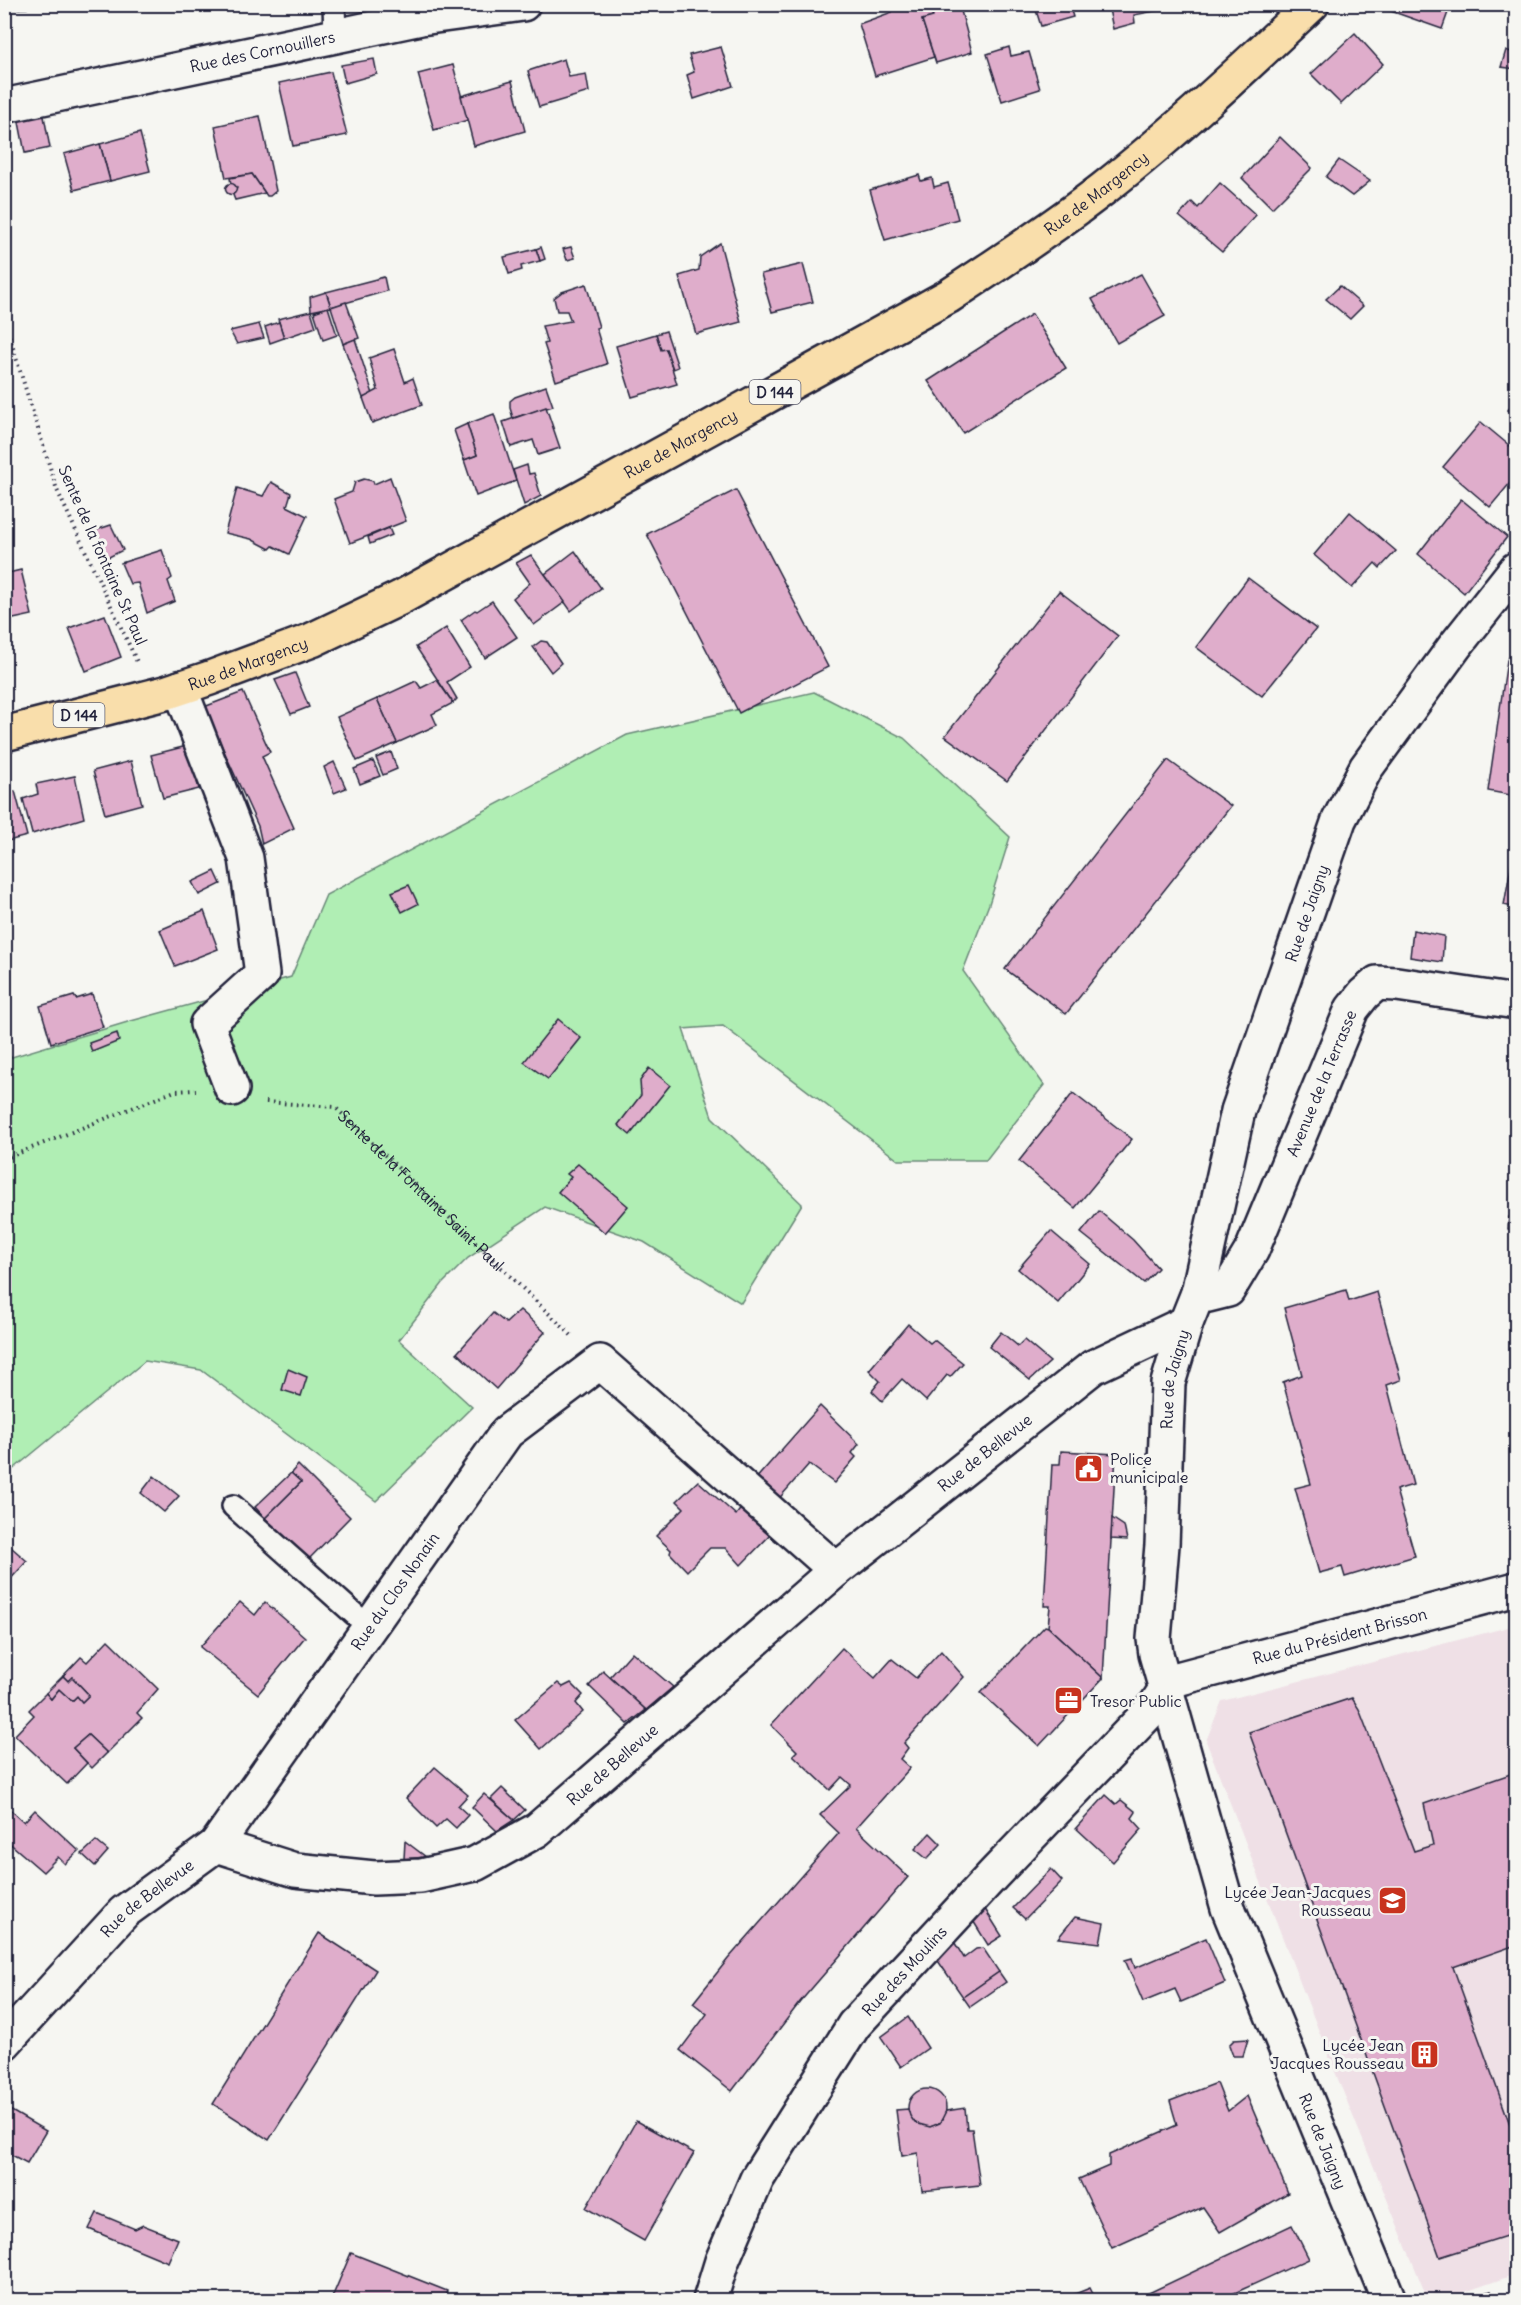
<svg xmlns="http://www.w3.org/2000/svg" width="1521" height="2305" viewBox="0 0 1521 2305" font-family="Delius,sans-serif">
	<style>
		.built { fill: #efe0e6 }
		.green { fill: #b0eeb4; stroke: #698878; stroke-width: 1.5 }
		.building { fill: #dfadcb; stroke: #22223b; stroke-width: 1.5 }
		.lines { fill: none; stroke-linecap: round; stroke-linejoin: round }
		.lane-casing { stroke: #22223b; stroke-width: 26 }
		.street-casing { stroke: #22223b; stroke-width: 38 }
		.primary-casing { stroke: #22223b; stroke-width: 38 }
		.path { stroke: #22223b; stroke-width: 4; stroke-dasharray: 1.5 4.5; stroke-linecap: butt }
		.lane { stroke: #f6f6f2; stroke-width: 21 }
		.street { stroke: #f6f6f2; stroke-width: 33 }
		.primary { stroke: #f9deab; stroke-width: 33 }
		.labels { text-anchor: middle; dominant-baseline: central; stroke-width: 6; stroke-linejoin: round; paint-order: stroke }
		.shield { fill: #f6f6f2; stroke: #626272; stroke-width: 1.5 }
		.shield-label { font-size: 15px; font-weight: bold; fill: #22223b }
		.street-label { font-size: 16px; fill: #22223b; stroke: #f6f6f2 }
		.poi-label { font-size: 16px; fill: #22223b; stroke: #f6f6f2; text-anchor: start }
	</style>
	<rect width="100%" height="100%" fill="#f6f6f2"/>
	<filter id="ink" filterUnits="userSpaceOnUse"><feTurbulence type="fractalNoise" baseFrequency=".0167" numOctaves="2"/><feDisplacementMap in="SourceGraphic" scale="12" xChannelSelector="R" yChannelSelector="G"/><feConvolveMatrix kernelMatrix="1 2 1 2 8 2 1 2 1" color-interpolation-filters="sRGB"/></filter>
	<g filter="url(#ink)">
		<polygon class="built" points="1516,1625 1516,2274 1442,2300 1428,2300 1331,2062 1206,1741 1222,1701"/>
		<polygon class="green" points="814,692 904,738 1010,837 989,904 963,971 1044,1085 986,1160 898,1160 723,1026 683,1029 712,1117 802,1204 741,1303 644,1242 545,1207 468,1258 443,1283 399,1340 472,1407 376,1501 201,1370 145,1361 5,1476 5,1059 131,1021 291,977 326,895 627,735"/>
		<g class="building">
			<polygon points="4,4 27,4 27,8 4,9"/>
			<polygon points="891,4 930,4 933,17 922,20 934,57 875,76 859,24 892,12"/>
			<polygon points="940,4 946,4 949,12 960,7 972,52 936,63 922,20 933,17 931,7"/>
			<polygon points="1034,4 1069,4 1073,17 1041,26"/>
			<polygon points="1108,4 1169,4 1170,8 1134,15 1135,23 1113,29"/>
			<polygon points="1371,4 1451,4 1442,29"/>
			<polygon points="1355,33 1383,64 1341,104 1311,74"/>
			<polygon points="721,47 733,86 694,99 687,75 694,72 689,55"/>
			<polygon points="1009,47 1011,56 1029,52 1040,89 1002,101 987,54"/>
			<polygon points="1506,50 1516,54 1516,69 1501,67"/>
			<polygon points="374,59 377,74 345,83 341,65"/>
			<polygon points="564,59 569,77 586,74 589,92 539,107 528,71"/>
			<polygon points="453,65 468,120 434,130 418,74"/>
			<polygon points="331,72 347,135 293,146 279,83"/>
			<polygon points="512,81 525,131 474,146 461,96"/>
			<polygon points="43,111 50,148 25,153 18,117"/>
			<polygon points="260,116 276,191 270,196 267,196 252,174 226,178 215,126"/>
			<polygon points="140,133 150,171 110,181 100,144"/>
			<polygon points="1280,137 1312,168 1272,208 1242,178"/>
			<polygon points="100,144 110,181 74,190 64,154"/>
			<polygon points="1339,160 1370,181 1352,196 1326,177"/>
			<polygon points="252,174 265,193 235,200 233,195 237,188 231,184 230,178"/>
			<polygon points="919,175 921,181 932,178 934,187 948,183 958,219 885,240 870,190"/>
			<polygon points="1220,183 1256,215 1222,252 1179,216 1192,202 1198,208"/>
			<circle cx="231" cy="189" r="5.5"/>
			<polygon points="720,243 741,322 696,334 679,276 699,270 700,257"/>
			<polygon points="541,247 545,259 540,261 536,249"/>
			<polygon points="571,247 575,258 567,260 563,249"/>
			<polygon points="536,249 540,261 521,266 522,270 509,274 504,257"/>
			<polygon points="803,264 813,302 772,312 761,274"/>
			<polygon points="1141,274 1165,316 1117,343 1092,299"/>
			<polygon points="384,277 387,291 331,307 326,292"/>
			<polygon points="586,284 599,327 596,328 607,364 556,381 544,344 547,343 542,326 571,321 567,311 557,311 554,298 562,292"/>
			<polygon points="1340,286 1363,306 1350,319 1326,299"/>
			<polygon points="326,292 331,307 311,311 310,297"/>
			<polygon points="346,302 359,338 343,344 331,307"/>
			<polygon points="328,307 337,335 323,340 314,312"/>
			<polygon points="311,311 316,327 284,338 278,319"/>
			<polygon points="1032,314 1066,368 963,433 928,381"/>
			<polygon points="279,322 284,338 270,343 265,327"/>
			<polygon points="259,324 264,338 237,344 230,331"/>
			<polygon points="666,331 678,367 673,369 666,349 661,350 656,334"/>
			<polygon points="656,334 661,350 666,349 677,384 632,397 616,346"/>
			<polygon points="355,339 373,394 363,398 343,344"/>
			<polygon points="394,349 405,382 413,378 422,405 372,423 363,398 378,390 369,358"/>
			<polygon points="546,386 553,406 513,418 510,408 510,401 515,397"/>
			<polygon points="1516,398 1516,416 1508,410"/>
			<polygon points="546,407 560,448 538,455 533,440 511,447 503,422"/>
			<polygon points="494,414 516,481 476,496 464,460 477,455 467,424"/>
			<polygon points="1481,422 1516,451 1516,476 1490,507 1443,467"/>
			<polygon points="467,424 477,455 464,460 454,430"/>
			<polygon points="527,465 529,474 534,473 541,496 524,505 513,470"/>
			<polygon points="390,477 406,521 350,543 334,499 352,492 355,482 364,479 373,481 374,484"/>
			<polygon points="271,482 291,493 287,506 307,516 289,554 273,546 270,549 251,539 225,533 237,488 263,496"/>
			<polygon points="736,490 828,667 739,713 647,534"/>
			<polygon points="1461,499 1507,537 1464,593 1418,554"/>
			<polygon points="1350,512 1396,551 1380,568 1375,563 1352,588 1314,555"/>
			<polygon points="111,525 123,550 107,558 96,530"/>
			<polygon points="389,528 392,535 370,544 368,537"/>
			<polygon points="162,550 172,578 168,581 175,601 147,613 138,583 130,584 121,563"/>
			<polygon points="575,551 601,588 571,611 545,574"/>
			<polygon points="531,555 565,602 534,625 513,598 530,583 516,563"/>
			<polygon points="21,570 32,615 4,621 4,574"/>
			<polygon points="1248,578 1316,629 1262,696 1196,647"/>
			<polygon points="1059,591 1118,636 1007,781 945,736"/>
			<polygon points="492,601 517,637 485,658 461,620 475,610 477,611"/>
			<polygon points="105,615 121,657 86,671 69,628"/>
			<polygon points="446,628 470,667 447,682 457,699 453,703 416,647"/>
			<polygon points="541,641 547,642 561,663 551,672 533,647"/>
			<polygon points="1516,648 1516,796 1488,791 1507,660"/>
			<polygon points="295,673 309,707 291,714 275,680"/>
			<polygon points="437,680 453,703 432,714 437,725 397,743 377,699 416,681 421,688"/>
			<polygon points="243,692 270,752 262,756 294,828 262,844 258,826 204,707"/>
			<polygon points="377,699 397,743 357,761 337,717"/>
			<polygon points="187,746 199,789 163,798 151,755"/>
			<polygon points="391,752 397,769 383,775 376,758"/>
			<polygon points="1168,760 1231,806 1066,1014 1005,969"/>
			<polygon points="131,761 142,804 105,814 93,771"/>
			<polygon points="373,761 380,776 360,784 354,769"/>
			<polygon points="334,762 346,788 334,793 324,767"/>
			<polygon points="75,776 84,818 32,834 23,799 38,794 36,784"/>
			<polygon points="15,791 27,836 4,842 4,793"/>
			<polygon points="1516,839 1516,908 1504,905"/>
			<polygon points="215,871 221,884 199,895 192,882"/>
			<polygon points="409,885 418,904 402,912 392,892"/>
			<polygon points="204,911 218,949 175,966 160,930"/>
			<polygon points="1413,930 1444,936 1442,962 1410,957"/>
			<polygon points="92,994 103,1027 51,1043 40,1006 74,996 76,999"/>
			<polygon points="558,1019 581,1038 548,1079 524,1062"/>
			<polygon points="117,1033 119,1041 92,1052 89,1043"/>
			<polygon points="649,1068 670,1085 630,1135 618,1125 641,1095 640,1081"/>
			<polygon points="1073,1093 1132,1139 1075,1208 1019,1161"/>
			<polygon points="578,1164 628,1206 605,1233 558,1192 571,1177 567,1174"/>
			<polygon points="1099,1211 1133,1240 1158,1268 1144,1283 1081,1233"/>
			<polygon points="1509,1217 1516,1219 1516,1231 1508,1229"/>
			<polygon points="1051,1231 1090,1264 1058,1303 1018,1269"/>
			<polygon points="1346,1290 1349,1301 1377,1292 1401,1380 1387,1385 1413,1485 1396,1490 1415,1556 1345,1577 1342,1567 1319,1573 1295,1488 1311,1484 1283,1382 1302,1375 1284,1308"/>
			<polygon points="520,1310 545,1332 496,1389 457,1353 493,1313 506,1323"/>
			<polygon points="908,1324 930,1343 934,1340 963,1363 950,1377 947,1375 926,1401 902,1379 882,1401 872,1391 880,1381 869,1370"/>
			<polygon points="1001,1332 1018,1346 1024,1340 1050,1362 1030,1380 989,1347"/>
			<polygon points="288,1369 307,1377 301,1396 282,1390"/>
			<polygon points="820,1406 859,1444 852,1453 856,1457 834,1483 809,1464 776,1502 754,1481"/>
			<polygon points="1061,1451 1116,1454 1103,1678 1048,1627 1050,1606 1044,1606 1052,1464 1060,1464"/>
			<polygon points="298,1465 350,1517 308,1560 265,1518 301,1482 291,1473"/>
			<polygon points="291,1473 301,1482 265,1518 255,1507"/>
			<polygon points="154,1476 179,1496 164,1512 141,1493"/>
			<polygon points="698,1481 736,1515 745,1503 774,1531 741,1565 726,1548 710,1548 687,1571 670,1553 671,1550 656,1536 684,1508 677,1501"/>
			<polygon points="1112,1518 1124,1526 1127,1540 1111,1539"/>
			<polygon points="4,1541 27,1561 6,1584 4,1583"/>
			<polygon points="240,1602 255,1615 265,1602 305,1637 258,1694 200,1647"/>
			<polygon points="1045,1626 1048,1627 1103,1678 1039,1746 981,1693"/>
			<polygon points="108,1640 158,1689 137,1713 142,1718 107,1753 88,1735 73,1748 87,1763 67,1784 15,1735 34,1715 29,1710 46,1693 51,1699 59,1689 72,1701 77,1696 82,1702 89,1695 72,1677 68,1681 63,1676 81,1657 87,1662"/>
			<polygon points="842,1648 875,1678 892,1659 916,1678 941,1651 964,1677 904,1743 908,1748 900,1759 910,1768 856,1828 908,1877 800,2002 732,2091 680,2050 707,2014 693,2003 728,1959 839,1833 820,1815 851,1785 842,1777 830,1790 793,1755 797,1751 771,1725"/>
			<polygon points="632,1652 673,1687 646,1710 610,1677"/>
			<polygon points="603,1671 646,1710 628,1724 589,1686"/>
			<polygon points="63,1676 68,1681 72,1677 89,1695 82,1702 77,1696 72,1701 59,1689 51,1699 46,1693"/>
			<polygon points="558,1683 563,1687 571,1683 583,1695 576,1703 583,1712 541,1749 515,1720"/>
			<polygon points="1352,1698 1359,1709 1414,1851 1433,1845 1424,1804 1516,1772 1516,1945 1453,1967 1516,2141 1516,2233 1440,2257 1249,1732"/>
			<polygon points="88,1735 107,1753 92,1768 73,1748"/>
			<polygon points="435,1767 468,1795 458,1806 468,1815 456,1828 446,1819 436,1828 406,1798"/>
			<polygon points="502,1788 525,1810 514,1820 491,1799"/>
			<polygon points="484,1794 514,1820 497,1831 472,1807"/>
			<polygon points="1106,1795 1116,1804 1121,1800 1136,1812 1132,1818 1142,1829 1113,1862 1076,1828"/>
			<polygon points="4,1804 24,1822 35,1810 79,1851 65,1864 58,1857 43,1872 7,1841 4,1844"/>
			<polygon points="930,1833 941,1844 927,1859 915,1849"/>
			<polygon points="96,1841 108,1851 95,1866 82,1854"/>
			<polygon points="405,1841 426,1857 404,1859"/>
			<polygon points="1051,1869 1062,1881 1025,1919 1013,1908"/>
			<polygon points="983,1906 1002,1936 988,1945 972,1919"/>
			<polygon points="1075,1917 1104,1923 1100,1943 1058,1938"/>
			<polygon points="319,1933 376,1970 269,2140 213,2104"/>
			<polygon points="1206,1938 1225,1983 1181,2002 1175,1989 1143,2002 1125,1960 1132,1958 1135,1968"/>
			<polygon points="953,1940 964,1958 976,1949 983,1948 999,1972 963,1997 936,1958"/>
			<polygon points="999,1972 1006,1982 970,2007 963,1997"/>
			<polygon points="908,2017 928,2048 901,2067 881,2037"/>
			<polygon points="1248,2039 1243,2056 1233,2056 1229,2045 1234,2040"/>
			<polygon points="1217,2083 1228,2111 1247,2096 1288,2193 1220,2232 1203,2207 1112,2248 1079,2179 1109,2166 1109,2155 1177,2125 1170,2101"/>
			<circle cx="927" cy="2108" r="19"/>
			<polygon points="965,2108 967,2129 972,2129 980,2185 922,2191 918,2153 902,2156 896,2110 908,2109 910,2116 915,2123 930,2127 940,2123 946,2111"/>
			<polygon points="8,2109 46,2131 27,2163 4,2151 4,2114"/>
			<polygon points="636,2121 694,2153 644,2241 586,2208"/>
			<polygon points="97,2213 135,2229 143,2225 178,2239 168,2262 89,2229"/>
			<polygon points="1292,2225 1309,2259 1228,2296 1229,2300 1221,2299 1217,2300 1134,2300"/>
			<polygon points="351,2253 447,2291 445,2297 455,2300 331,2300"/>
			<polygon points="1090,2288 1096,2300 1060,2300"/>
			<polygon points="1491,2291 1495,2300 1466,2300"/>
		</g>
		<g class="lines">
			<defs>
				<g id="lane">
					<polyline points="334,4 335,36"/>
					<polyline points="233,1506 369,1627"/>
				</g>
				<g id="street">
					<path id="s2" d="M4,106L421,18L523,4"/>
					<polyline points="180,688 246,858 262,974 207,1024 232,1089"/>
					<path id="s3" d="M1198,1293L1208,1295L1228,1290L1252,1250L1352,1009L1364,994L1377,983L1397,984L1516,1002"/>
					<path id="s4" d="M216,1845L295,1870L374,1878L421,1876L475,1864L537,1830L836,1570L1093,1367L1186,1323"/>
					<path id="s5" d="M4,2043L124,1912L216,1845L507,1432L600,1362L836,1570"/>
					<path id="s6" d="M710,2300L722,2261L757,2179L854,2025L993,1875L1155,1706L1166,1689L1177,1679L1516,1589"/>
					<path id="s7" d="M1389,2300L1228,1908L1156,1654L1154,1639L1162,1545L1168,1383L1186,1323L1198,1293L1238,1111L1339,820L1366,768L1455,646L1516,569"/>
				</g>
				<g id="primary">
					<path id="s8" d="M4,734L165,693L210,678L312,640L400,598L949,296C1001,262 1054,227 1103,189C1176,132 1244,68 1312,4"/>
				</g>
			</defs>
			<use href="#lane" class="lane-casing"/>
			<use href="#street" class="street-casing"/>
			<use href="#primary" class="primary-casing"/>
			<g class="path">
				<polyline points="4,319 57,490 138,664"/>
				<path id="s1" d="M266,1102L335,1107L573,1337"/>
				<polyline points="4,1159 175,1091 196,1090"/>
			</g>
			<use href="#lane" class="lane"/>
			<use href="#street" class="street"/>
			<use href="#primary" class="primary"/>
		</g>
	</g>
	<defs>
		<symbol id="civic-square" viewBox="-11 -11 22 22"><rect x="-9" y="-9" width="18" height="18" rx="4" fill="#c8321e" stroke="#f6f6f2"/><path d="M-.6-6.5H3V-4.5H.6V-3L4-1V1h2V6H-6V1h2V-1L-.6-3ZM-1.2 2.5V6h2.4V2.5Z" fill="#fff"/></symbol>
		<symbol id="office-square" viewBox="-11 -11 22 22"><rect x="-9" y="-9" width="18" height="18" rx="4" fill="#c8321e" stroke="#f6f6f2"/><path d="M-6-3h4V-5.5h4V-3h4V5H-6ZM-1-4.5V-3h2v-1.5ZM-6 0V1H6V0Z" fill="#fff"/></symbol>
		<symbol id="school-square" viewBox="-11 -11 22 22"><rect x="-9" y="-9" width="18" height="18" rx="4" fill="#c8321e" stroke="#f6f6f2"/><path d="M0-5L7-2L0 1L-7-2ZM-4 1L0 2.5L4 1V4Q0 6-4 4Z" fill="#fff"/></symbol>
		<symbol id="building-square" viewBox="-11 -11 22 22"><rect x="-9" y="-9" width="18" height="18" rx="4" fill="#c8321e" stroke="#f6f6f2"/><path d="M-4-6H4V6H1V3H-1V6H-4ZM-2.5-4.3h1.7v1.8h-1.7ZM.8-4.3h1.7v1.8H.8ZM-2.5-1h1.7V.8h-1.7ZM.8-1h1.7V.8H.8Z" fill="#fff"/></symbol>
	</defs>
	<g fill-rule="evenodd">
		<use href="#civic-square" x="1072" y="1452" width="33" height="33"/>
		<use href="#office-square" x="1052" y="1684" width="33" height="33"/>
		<use href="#school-square" x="1376" y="1884" width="33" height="33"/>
		<use href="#building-square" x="1408" y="2038" width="33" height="33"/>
	</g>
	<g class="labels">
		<g class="shield">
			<rect x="749.5" y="380" width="51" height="24" rx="4.5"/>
			<rect x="53.5" y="703" width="51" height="24" rx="4.5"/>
		</g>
		<g class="shield-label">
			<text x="775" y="392">D 144</text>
			<text x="79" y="715">D 144</text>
		</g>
		<g class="street-label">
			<text stroke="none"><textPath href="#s2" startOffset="264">Rue des Cornouillers</textPath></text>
			<text stroke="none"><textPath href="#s8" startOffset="1226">Rue de Margency</textPath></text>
			<text stroke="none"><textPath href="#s8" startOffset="740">Rue de Margency</textPath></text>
			<text transform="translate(103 555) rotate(66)">Sente de la fontaine St Paul</text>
			<text stroke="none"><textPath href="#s8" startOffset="254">Rue de Margency</textPath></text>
			<text stroke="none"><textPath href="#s7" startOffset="1450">Rue de Jaigny</textPath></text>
			<text stroke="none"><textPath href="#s3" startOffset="258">Avenue de la Terrasse</textPath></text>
			<text stroke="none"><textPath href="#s1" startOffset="189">Sente de la Fontaine Saint-Paul</textPath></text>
			<text stroke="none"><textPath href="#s7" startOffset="964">Rue de Jaigny</textPath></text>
			<text stroke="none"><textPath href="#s4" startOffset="921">Rue de Bellevue</textPath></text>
			<text stroke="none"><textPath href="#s5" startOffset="602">Rue du Clos Nonain</textPath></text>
			<text stroke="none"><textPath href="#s6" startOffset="954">Rue du Président Brisson</textPath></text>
			<text stroke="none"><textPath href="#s4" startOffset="435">Rue de Bellevue</textPath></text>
			<text stroke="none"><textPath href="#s5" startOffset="204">Rue de Bellevue</textPath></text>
			<text stroke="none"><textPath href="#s6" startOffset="386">Rue des Moulins</textPath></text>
			<text transform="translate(1323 2141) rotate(68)">Rue de Jaigny</text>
		</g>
		<g class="poi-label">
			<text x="1110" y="1459">Police<tspan x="1110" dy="18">municipale</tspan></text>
			<text x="1090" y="1701">Tresor Public</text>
			<text x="1371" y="1892" text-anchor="end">Lycée Jean-Jacques<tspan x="1371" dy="18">Rousseau</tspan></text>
			<text x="1404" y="2045" text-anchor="end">Lycée Jean<tspan x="1404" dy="18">Jacques Rousseau</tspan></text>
		</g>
	</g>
	<rect width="1521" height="2305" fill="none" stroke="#f6f6f2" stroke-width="24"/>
	<rect x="12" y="12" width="1497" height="2281" fill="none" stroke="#22223b" stroke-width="2" filter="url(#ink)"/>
</svg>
